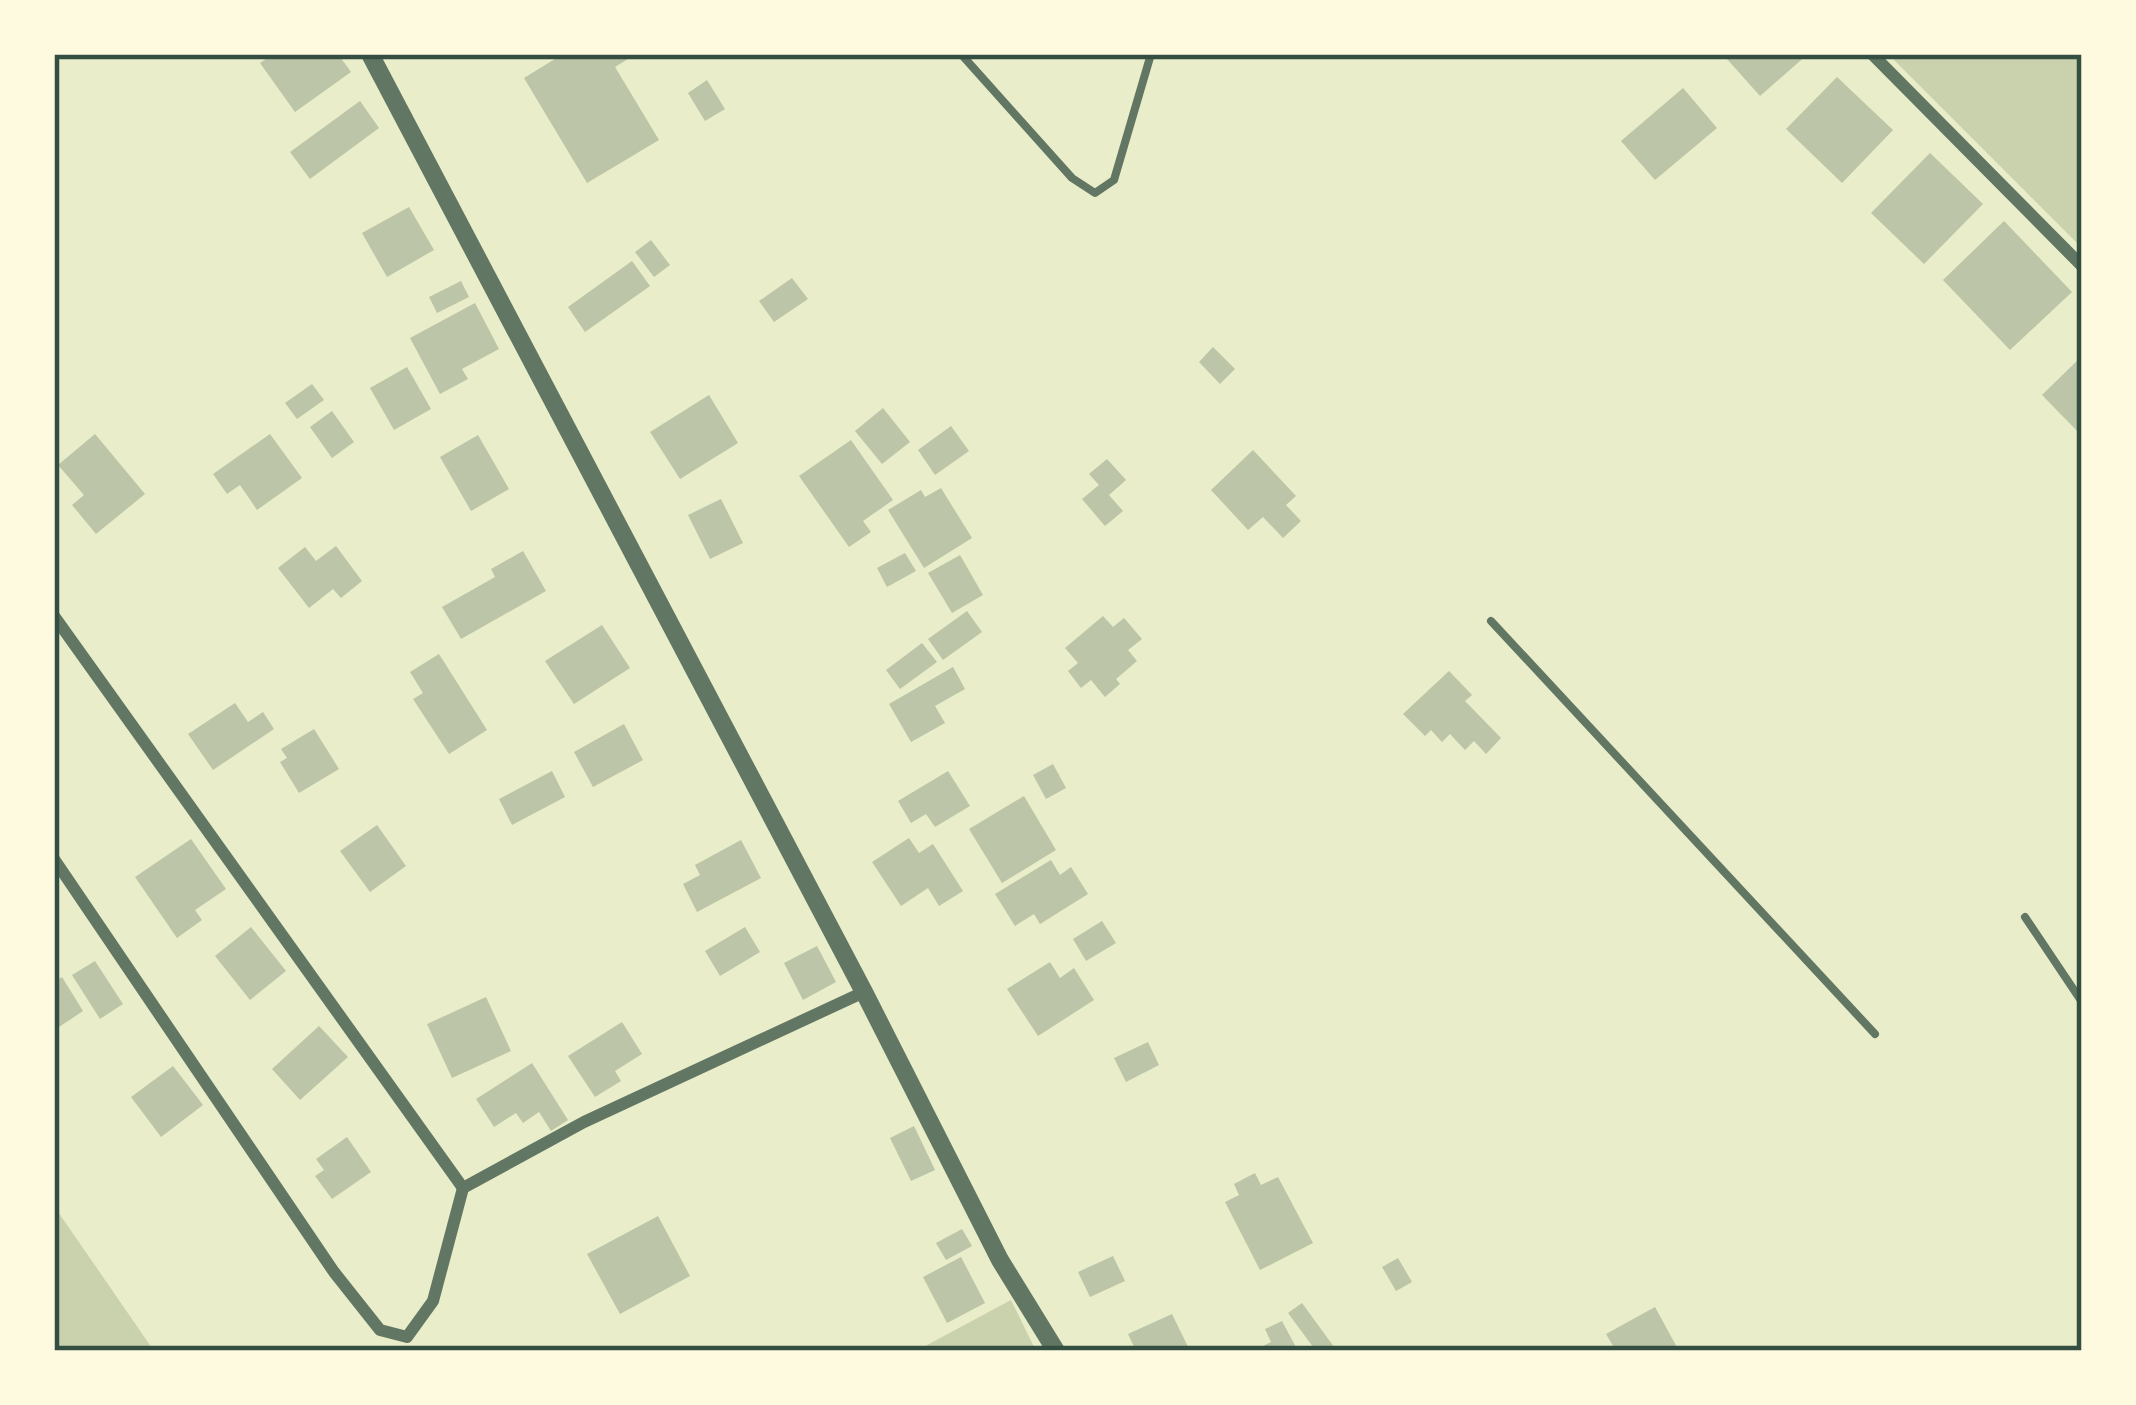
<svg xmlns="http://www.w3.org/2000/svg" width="2136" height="1405" viewBox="0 0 2136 1405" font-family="'Sofia Sans Condensed',sans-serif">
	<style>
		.green { fill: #cad2ad }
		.building { fill: #bcc5a7 }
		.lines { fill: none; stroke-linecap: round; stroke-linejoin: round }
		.service { stroke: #617663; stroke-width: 8 }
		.minor { stroke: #617663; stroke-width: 12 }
		.tertiary { stroke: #617663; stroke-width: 18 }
		.neatline { fill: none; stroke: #344e41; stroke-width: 4.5 }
	</style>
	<rect width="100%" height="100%" fill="#e9edc9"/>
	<g class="green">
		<polygon points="1888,54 2082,54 2082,248"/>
		<polygon points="54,1206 154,1351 54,1351"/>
		<polygon points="1011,1300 1036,1351 916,1351"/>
	</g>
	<g class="building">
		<polygon points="273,54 338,54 351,72 295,112 260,63"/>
		<polygon points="563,54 636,54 615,67 659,140 587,183 524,78"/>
		<polygon points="1733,54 1808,54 1760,96 1727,59"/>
		<polygon points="1837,77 1893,130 1842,183 1786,129"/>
		<polygon points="707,80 725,109 705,121 688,93"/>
		<polygon points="1683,88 1717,128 1655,180 1621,141"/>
		<polygon points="360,101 379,128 310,179 290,152"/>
		<polygon points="1930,153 1983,204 1924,264 1871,213"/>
		<polygon points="409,207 434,250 387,277 362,233"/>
		<polygon points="2004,221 2072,292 2010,350 1943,280"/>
		<polygon points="651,240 670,265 654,277 635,252"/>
		<polygon points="632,261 650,286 585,332 568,307"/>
		<polygon points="792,278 808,299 774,322 759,301"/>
		<polygon points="461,281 469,297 437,313 429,297"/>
		<polygon points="475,303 499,349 462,369 468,379 440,394 410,338"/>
		<polygon points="1213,347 1235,369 1220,384 1199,362"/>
		<polygon points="2082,356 2082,436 2042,395"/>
		<polygon points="407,367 431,409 394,430 370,388"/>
		<polygon points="312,384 324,400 297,419 285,403"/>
		<polygon points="709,395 738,443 680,479 650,432"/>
		<polygon points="883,408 910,442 882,464 855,431"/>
		<polygon points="332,411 354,442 332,458 310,427"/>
		<polygon points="951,426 969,451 935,475 918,450"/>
		<polygon points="95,434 145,494 96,534 72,505 84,495 58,465"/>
		<polygon points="270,434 302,478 257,510 240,485 227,494 213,474"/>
		<polygon points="478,435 509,489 471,511 440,457"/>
		<polygon points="851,440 893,500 863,521 871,532 849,547 799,476"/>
		<polygon points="1253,450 1296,496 1286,505 1301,521 1283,538 1263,517 1248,530 1211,490"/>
		<polygon points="1107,459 1126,480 1109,495 1123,511 1105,526 1082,499 1099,485 1089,474"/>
		<polygon points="941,488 972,538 924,568 888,510 921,490 925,497"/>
		<polygon points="721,499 743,543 710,559 688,515"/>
		<polygon points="336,546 362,581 341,598 333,589 309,608 278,568 305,547 316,561"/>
		<polygon points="523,551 546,591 461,639 442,607 495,577 491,569"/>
		<polygon points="905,553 916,571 887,587 877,568"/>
		<polygon points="960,555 983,595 952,613 928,573"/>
		<polygon points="967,611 982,632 943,660 928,639"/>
		<polygon points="1103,616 1113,627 1124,618 1142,639 1128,650 1137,661 1116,679 1120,684 1105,697 1091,680 1081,688 1068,671 1078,663 1065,648"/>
		<polygon points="602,625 630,668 574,704 545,661"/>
		<polygon points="922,643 937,662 900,689 886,670"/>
		<polygon points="439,654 487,730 449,754 413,699 423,693 410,672"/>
		<polygon points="953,667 965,689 935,706 945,723 911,742 889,704"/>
		<polygon points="1449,671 1472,695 1465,701 1501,738 1486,754 1474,741 1465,750 1450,734 1442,742 1431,730 1425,736 1403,714"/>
		<polygon points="235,703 248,722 263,712 274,729 213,770 188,734"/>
		<polygon points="624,724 643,760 593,787 574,752"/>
		<polygon points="314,729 339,769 299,793 280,762 287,758 281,749"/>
		<polygon points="1053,764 1066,788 1046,799 1033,775"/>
		<polygon points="552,771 565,797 512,825 499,799"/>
		<polygon points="948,771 970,806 935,827 926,814 911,823 898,801"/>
		<polygon points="1024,796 1056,850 1002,883 969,829"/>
		<polygon points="377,825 406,866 370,892 340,851"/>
		<polygon points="909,838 919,853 933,844 963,891 939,906 928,888 901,906 872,862"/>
		<polygon points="191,839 226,889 195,910 202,920 177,938 135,877"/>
		<polygon points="741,840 761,878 697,912 683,884 700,875 695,865"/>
		<polygon points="1051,860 1060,875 1071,867 1088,894 1040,924 1034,914 1015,926 995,894"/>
		<polygon points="1102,921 1116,943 1086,961 1073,939"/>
		<polygon points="251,927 286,971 250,1000 215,956"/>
		<polygon points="745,927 760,952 720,976 705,951"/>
		<polygon points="817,946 836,982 803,1000 784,963"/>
		<polygon points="95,961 123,1004 100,1019 72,975"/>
		<polygon points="1050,962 1060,978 1074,968 1094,1000 1038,1036 1007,989"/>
		<polygon points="62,977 83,1011 56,1029 54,982"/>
		<polygon points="486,997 511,1051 452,1078 427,1024"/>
		<polygon points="622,1022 642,1054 615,1071 621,1081 595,1097 568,1056"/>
		<polygon points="319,1026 348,1057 300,1100 272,1069"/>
		<polygon points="1148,1042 1159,1065 1126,1082 1114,1058"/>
		<polygon points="532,1063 568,1120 551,1131 539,1112 523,1123 516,1113 494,1127 476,1099"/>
		<polygon points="173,1066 203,1105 161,1137 131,1097"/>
		<polygon points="914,1126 935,1170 911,1181 890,1138"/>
		<polygon points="347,1137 371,1172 332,1199 315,1176 324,1170 316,1159"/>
		<polygon points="1255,1173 1261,1185 1278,1177 1313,1243 1260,1270 1225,1202 1239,1195 1234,1184"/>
		<polygon points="658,1216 690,1276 620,1314 587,1254"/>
		<polygon points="962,1229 972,1246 946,1260 936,1243"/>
		<polygon points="1113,1256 1125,1281 1090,1297 1078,1272"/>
		<polygon points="961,1257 985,1303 947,1323 923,1277"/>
		<polygon points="1398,1258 1412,1282 1396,1291 1382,1267"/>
		<polygon points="1302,1303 1337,1351 1316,1351 1288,1313"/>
		<polygon points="1655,1307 1679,1351 1616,1351 1606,1334"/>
		<polygon points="1172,1314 1190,1351 1136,1351 1128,1334"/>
		<polygon points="1282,1321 1298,1351 1253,1351 1271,1342 1265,1329"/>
	</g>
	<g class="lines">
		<g class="service">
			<polyline points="961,54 1072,178 1095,193 1114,180 1151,54"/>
			<polyline points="1491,621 1875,1034"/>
			<polyline points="2025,917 2082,1002"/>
		</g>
		<g class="minor">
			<polyline points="1872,54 2082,266"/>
			<polyline points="54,616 463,1188"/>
			<polyline points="54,859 334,1272 380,1330 407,1337 433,1301 463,1188 584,1122 864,992"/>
		</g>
		<polyline class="tertiary" points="370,54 864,992 1000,1260 1056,1351"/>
	</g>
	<rect width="2136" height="1405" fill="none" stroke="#fefae0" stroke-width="114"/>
	<rect x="57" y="57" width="2022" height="1291" class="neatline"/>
</svg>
